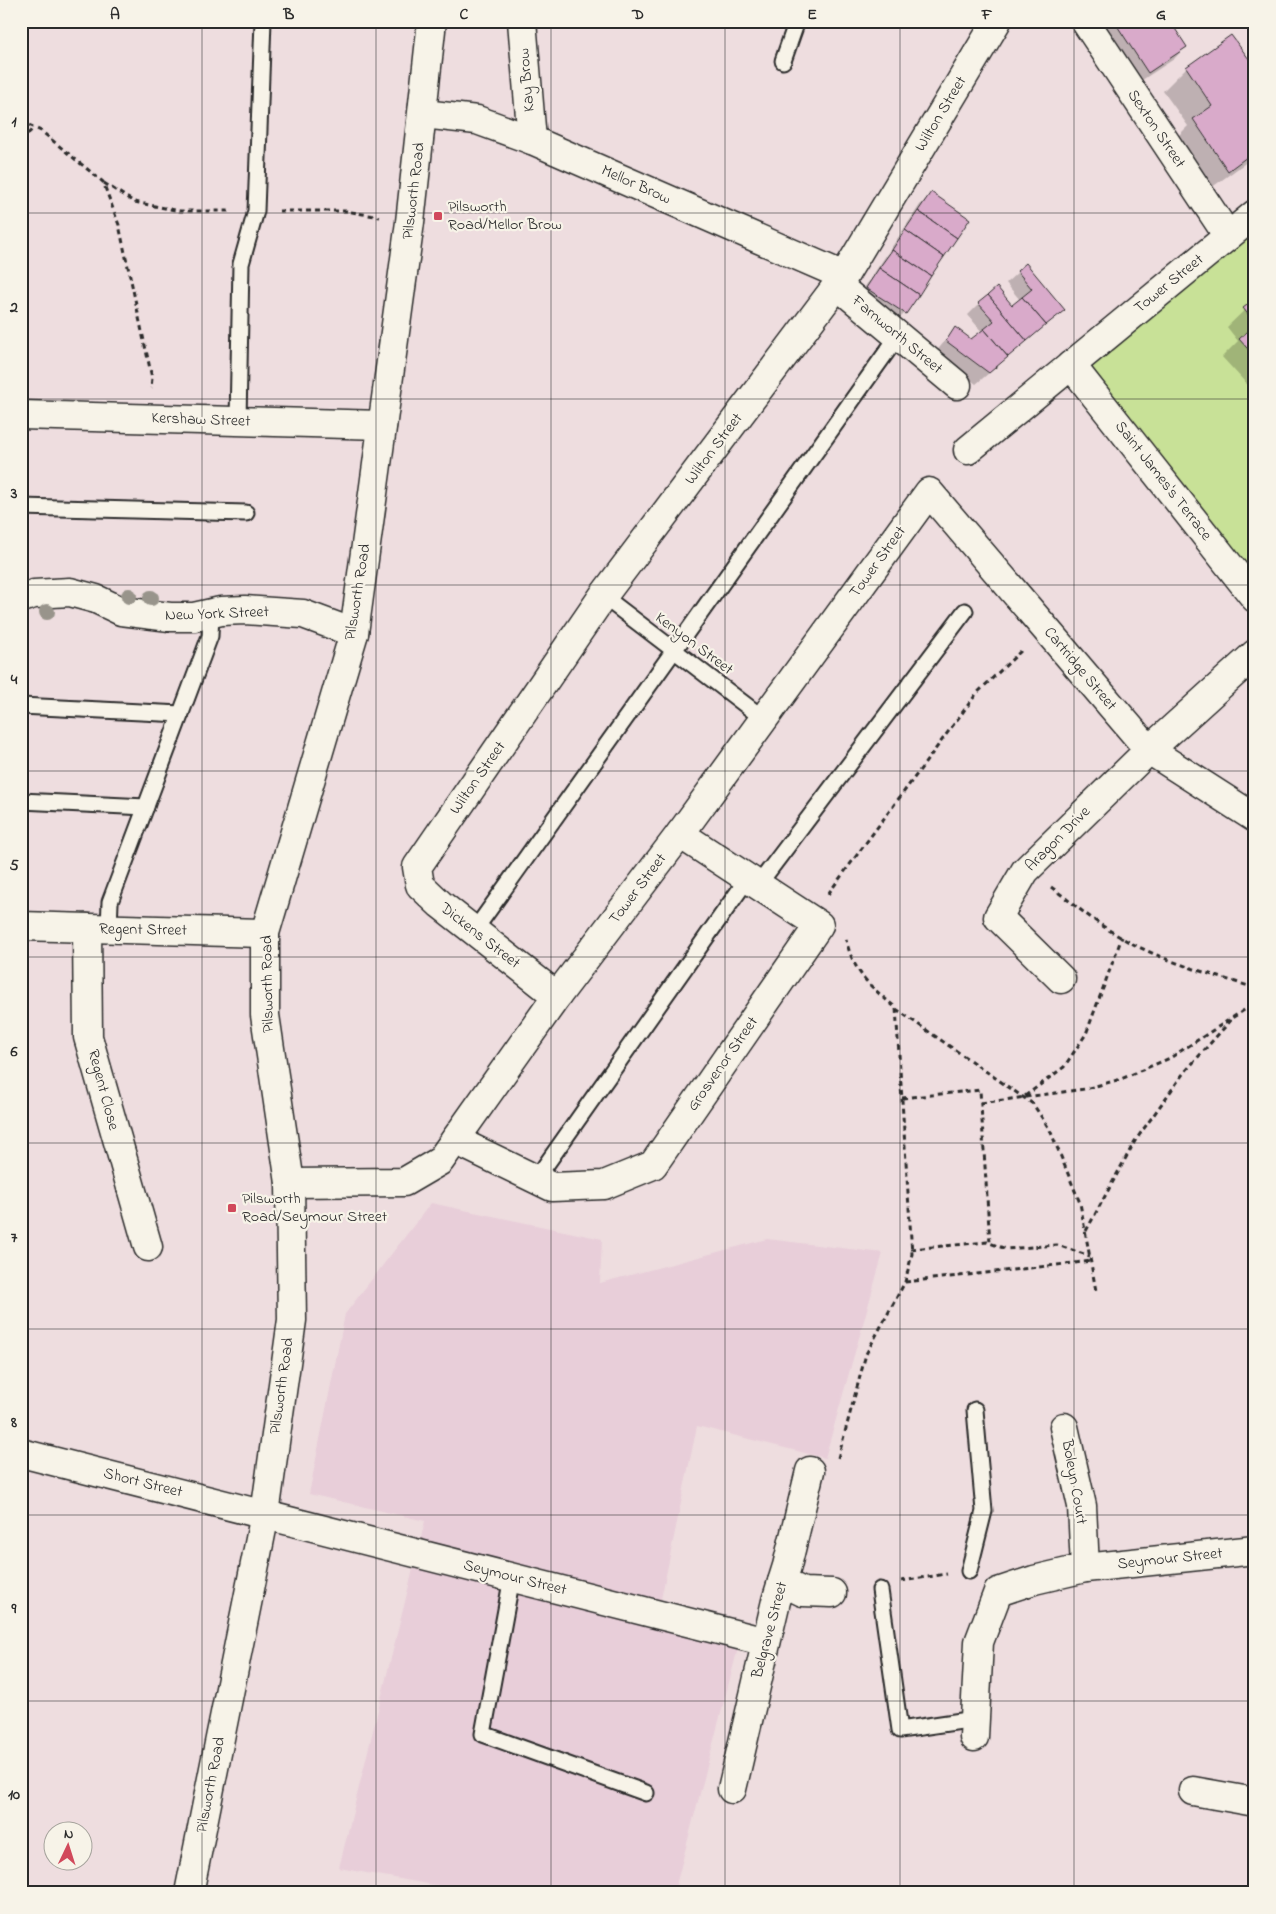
<svg xmlns="http://www.w3.org/2000/svg" width="1276" height="1914" viewBox="0 0 1276 1914" font-family="'Indie Flower',sans-serif">
	<style>
		.built { fill: #e8ced9 }
		.green { fill: #c8e197; stroke: #7a8661 }
		.shadow { fill: #0003 }
		.building { fill: #d9aaca; stroke: #2b2b2b }
		.lines { fill: none; stroke-linecap: round; stroke-linejoin: round }
		.service-casing { stroke: #2b2b2b; stroke-width: 19 }
		.minor-casing { stroke: #2b2b2b; stroke-width: 31 }
		.tertiary-casing { stroke: #2b2b2b; stroke-width: 31 }
		.path { stroke: #2b2b2b; stroke-width: 3; stroke-dasharray: 5 4; stroke-linecap: butt }
		.service { stroke: #f7f3e8; stroke-width: 15 }
		.minor { stroke: #f7f3e8; stroke-width: 28 }
		.tertiary { stroke: #f7f3e8; stroke-width: 28 }
		.tree { fill: #98948b }
		.grid { fill: none; stroke: #2b2b2b; stroke-width: 1; stroke-opacity: 0.55 }
		.poi-dot { fill: #d1495b; stroke: #f7f3e8; stroke-width: 2 }
		.labels { text-anchor: middle; dominant-baseline: central; stroke-width: 4.5; stroke-linejoin: round; paint-order: stroke }
		.street-label { font-size: 16px; fill: #2b2b2b; stroke: #f7f3e8 }
		.poi-label { font-size: 16px; fill: #2b2b2b; stroke: #f7f3e8; text-anchor: start }
		.neatline { fill: none; stroke: #2b2b2b; stroke-width: 2 }
		.grid-label { font-size: 16px; text-anchor: middle; font-weight: bold; fill: #2b2b2b }
	</style>
	<rect width="100%" height="100%" fill="#eedddf"/>
	<filter id="ink" filterUnits="userSpaceOnUse"><feTurbulence type="fractalNoise" baseFrequency=".02" numOctaves="2"/><feDisplacementMap in="SourceGraphic" scale="10" xChannelSelector="R" yChannelSelector="G"/><feConvolveMatrix kernelMatrix="1 2 1 2 8 2 1 2 1" color-interpolation-filters="sRGB"/></filter>
	<g filter="url(#ink)">
		<polygon class="built" points="431,1203 602,1239 600,1283 767,1239 883,1253 825,1458 697,1426 661,1599 744,1625 674,1893 478,1893 339,1868 425,1521 309,1494 345,1314"/>
		<polygon class="green" points="1255,231 1255,577 1092,367"/>
		<g class="shadow">
			<polygon points="1094,21 1168,21 1185,47 1174,59 1136,84"/>
			<polygon points="1231,37 1255,70 1255,156 1204,193 1171,143 1188,126 1163,91 1186,68"/>
			<polygon points="931,194 968,219 905,313 893,325 856,300 920,205"/>
			<polygon points="1018,272 1063,310 976,384 935,353 955,329 971,341 982,332 968,315 979,304 1012,307 1020,300 1006,283"/>
			<polygon points="1255,300 1255,393 1222,357 1238,341 1227,327"/>
		</g>
		<g class="building">
			<polygon points="1114,21 1170,21 1187,47 1148,73"/>
			<polygon points="1231,35 1255,67 1255,151 1228,171 1193,119 1212,106 1186,67"/>
			<polygon points="931,192 970,219 957,238 918,211"/>
			<polygon points="918,211 957,238 944,257 905,230"/>
			<polygon points="905,230 944,257 931,276 892,250"/>
			<polygon points="892,250 931,276 919,295 879,268"/>
			<polygon points="1026,263 1065,310 1046,325 1022,297 1032,289 1017,271"/>
			<polygon points="879,268 919,295 906,314 866,288"/>
			<polygon points="997,287 1012,305 1022,297 1046,325 1027,341 988,295"/>
			<polygon points="988,295 1027,341 1008,357 984,329 994,321 978,303"/>
			<polygon points="1255,299 1255,323 1243,308"/>
			<polygon points="1255,325 1255,357 1239,339"/>
			<polygon points="955,327 971,339 984,329 1008,357 989,373 946,341"/>
		</g>
		<g class="lines">
			<defs>
				<g id="service">
					<polyline points="783,61 797,21"/>
					<polyline points="238,421 241,264 256,211 263,21"/>
					<polyline points="21,507 246,513"/>
					<polyline points="603,596 764,719"/>
					<polyline points="21,706 181,714"/>
					<polyline points="21,801 146,807"/>
					<polyline points="758,885 965,611"/>
					<polyline points="109,929 110,902 210,636 211,614"/>
					<polyline points="474,931 898,336"/>
					<polyline points="536,1179 748,878"/>
					<polyline points="969,1571 984,1511 975,1410"/>
					<polyline points="512,1577 483,1734 646,1793"/>
					<polyline points="880,1590 900,1730 975,1719"/>
				</g>
				<g id="minor">
					<polyline points="522,21 532,140"/>
					<polyline points="1085,21 1228,236"/>
					<polyline points="423,114 477,120 532,140 844,276"/>
					<polyline points="837,285 957,385"/>
					<polyline points="1071,365 1255,598"/>
					<polyline points="21,415 382,425"/>
					<polyline points="968,450 1255,214"/>
					<polyline points="21,598 34,594 70,592 96,599 121,611 170,617 194,617 221,611 245,610 303,614 354,633"/>
					<polyline points="21,926 265,933"/>
					<polyline points="87,928 88,1037 148,1247"/>
					<polyline points="1061,979 998,917 1025,871 1149,750 1255,654"/>
					<polyline points="557,996 440,904 420,885 417,867 603,596 844,276 997,21"/>
					<polyline points="455,1140 552,1187 604,1185 653,1165 819,925 680,834"/>
					<polyline points="290,1183 404,1182 440,1161 557,996 680,834 929,492 1149,750 1255,818"/>
					<polyline points="1064,1427 1082,1506 1085,1568"/>
					<polyline points="21,1453 766,1642"/>
					<polyline points="782,1582 803,1592 832,1593"/>
					<polyline points="974,1737 979,1642 998,1592 1034,1580 1085,1568 1255,1550"/>
					<polyline points="732,1789 776,1601 787,1566 810,1471"/>
					<polyline points="1193,1791 1255,1802"/>
				</g>
				<polyline id="tertiary" points="189,1893 265,1514 292,1320 290,1183 265,1015 265,933 354,633 410,222 432,21"/>
			</defs>
			<use href="#service" class="service-casing"/>
			<use href="#minor" class="minor-casing"/>
			<use href="#tertiary" class="tertiary-casing"/>
			<g class="path">
				<polyline points="21,121 41,131 103,182 119,225 152,378 151,388"/>
				<polyline points="21,140 34,128"/>
				<polyline points="104,183 134,202 180,211 229,211 229,213"/>
				<polyline points="279,211 346,211 380,217"/>
				<path d="M1051,887C1070,901 1087,916 1106,928C1150,958 1204,972 1255,988"/>
				<polyline points="828,894 977,693 1023,649"/>
				<polyline points="896,1009 1033,1104 1050,1130 1080,1203 1096,1291"/>
				<polyline points="1025,1096 1064,1067 1086,1034 1122,937"/>
				<polyline points="902,1098 980,1090 990,1243"/>
				<polyline points="981,1103 1085,1089 1121,1079 1170,1058 1255,1003"/>
				<polyline points="1086,1231 1135,1141 1183,1074 1232,1019"/>
				<polyline points="911,1249 987,1242 1006,1249 1057,1245 1090,1256"/>
				<polyline points="905,1282 1092,1261"/>
				<path d="M838,1458L866,1354L905,1282L912,1254L896,1008C870,986 855,975 846,940"/>
				<polyline points="901,1581 947,1574"/>
			</g>
			<use href="#service" class="service"/>
			<use href="#minor" class="minor"/>
			<use href="#tertiary" class="tertiary"/>
		</g>
		<g class="tree">
			<circle cx="129" cy="596" r="8"/>
			<circle cx="151" cy="598" r="8"/>
			<circle cx="47" cy="612" r="8"/>
		</g>
	</g>
	<path class="grid" d="M202,21V1893M376,21V1893M551,21V1893M725,21V1893M900,21V1893M1074,21V1893M21,213H1255M21,399H1255M21,585H1255M21,771H1255M21,957H1255M21,1143H1255M21,1329H1255M21,1515H1255M21,1701H1255"/>
	<g class="poi-dot">
		<rect x="433" y="211" width="10" height="10" rx="2.5"/>
		<rect x="227" y="1203" width="10" height="10" rx="2.5"/>
	</g>
	<g class="labels">
		<g class="street-label">
			<text transform="translate(527 80) rotate(-95)">Kay Brow</text>
			<text transform="translate(941 114) rotate(-59)">Wilton Street</text>
			<text transform="translate(1156 129) rotate(56)">Sexton Street</text>
			<text transform="translate(636 185) rotate(24)">Mellor Brow</text>
			<text transform="translate(414 191) rotate(-83)">Pilsworth Road</text>
			<text transform="translate(1169 284) rotate(-39)">Tower Street</text>
			<text transform="translate(897 335) rotate(40)">Farnworth Street</text>
			<text transform="translate(201 420) rotate(2)">Kershaw Street</text>
			<text transform="translate(714 449) rotate(-53)">Wilton Street</text>
			<text transform="translate(1163 481) rotate(52)">Saint James's Terrace</text>
			<text transform="translate(878 562) rotate(-54)">Tower Street</text>
			<text transform="translate(358 592) rotate(-81)">Pilsworth Road</text>
			<text transform="translate(217 614) rotate(-2)">New York Street</text>
			<text transform="translate(694 644) rotate(37)">Kenyon Street</text>
			<text transform="translate(1080 669) rotate(50)">Cartridge Street</text>
			<text transform="translate(478 778) rotate(-55)">Wilton Street</text>
			<text transform="translate(1058 839) rotate(-45)">Aragon Drive</text>
			<text transform="translate(638 889) rotate(-53)">Tower Street</text>
			<text transform="translate(143 930) rotate(1)">Regent Street</text>
			<text transform="translate(480 936) rotate(38)">Dickens Street</text>
			<text transform="translate(268 984) rotate(-91)">Pilsworth Road</text>
			<text transform="translate(723 1064) rotate(-55)">Grosvenor Street</text>
			<text transform="translate(103 1090) rotate(75)">Regent Close</text>
			<text transform="translate(282 1386) rotate(-82)">Pilsworth Road</text>
			<text transform="translate(1074 1482) rotate(80)">Boleyn Court</text>
			<text transform="translate(143 1483) rotate(14)">Short Street</text>
			<text transform="translate(1170 1559) rotate(-6)">Seymour Street</text>
			<text transform="translate(515 1578) rotate(14)">Seymour Street</text>
			<text transform="translate(770 1630) rotate(-75)">Belgrave Street</text>
			<text transform="translate(211 1785) rotate(-79)">Pilsworth Road</text>
		</g>
		<g class="poi-label">
			<text x="448" y="207">Pilsworth<tspan x="448" dy="18">Road/Mellor Brow</tspan></text>
			<text x="242" y="1199">Pilsworth<tspan x="242" dy="18">Road/Seymour Street</tspan></text>
		</g>
	</g>
	<rect width="1276" height="1914" fill="none" stroke="#f7f3e8" stroke-width="55"/>
	<g transform="translate(68 1846) rotate(4)"><circle r="24" fill="#f7f3e8" stroke="#a5a39c"/>
	<path d="M0-4L9 19L0 12L-9 19Z" fill="#d1495b"/>
	<text y="-8" font-size="14" font-weight="bold" text-anchor="middle" fill="#2b2b2b">N</text>
	</g>
	<rect x="28" y="28" width="1220" height="1858" class="neatline"/>
	<g class="grid-label">
		<text x="115" y="19">A</text>
		<text x="289" y="19">B</text>
		<text x="464" y="19">C</text>
		<text x="638" y="19">D</text>
		<text x="812" y="19">E</text>
		<text x="987" y="19">F</text>
		<text x="1161" y="19">G</text>
		<text x="14" y="126">1</text>
		<text x="14" y="312">2</text>
		<text x="14" y="498">3</text>
		<text x="14" y="684">4</text>
		<text x="14" y="870">5</text>
		<text x="14" y="1056">6</text>
		<text x="14" y="1242">7</text>
		<text x="14" y="1427">8</text>
		<text x="14" y="1613">9</text>
		<text x="14" y="1799">10</text>
	</g>
</svg>
